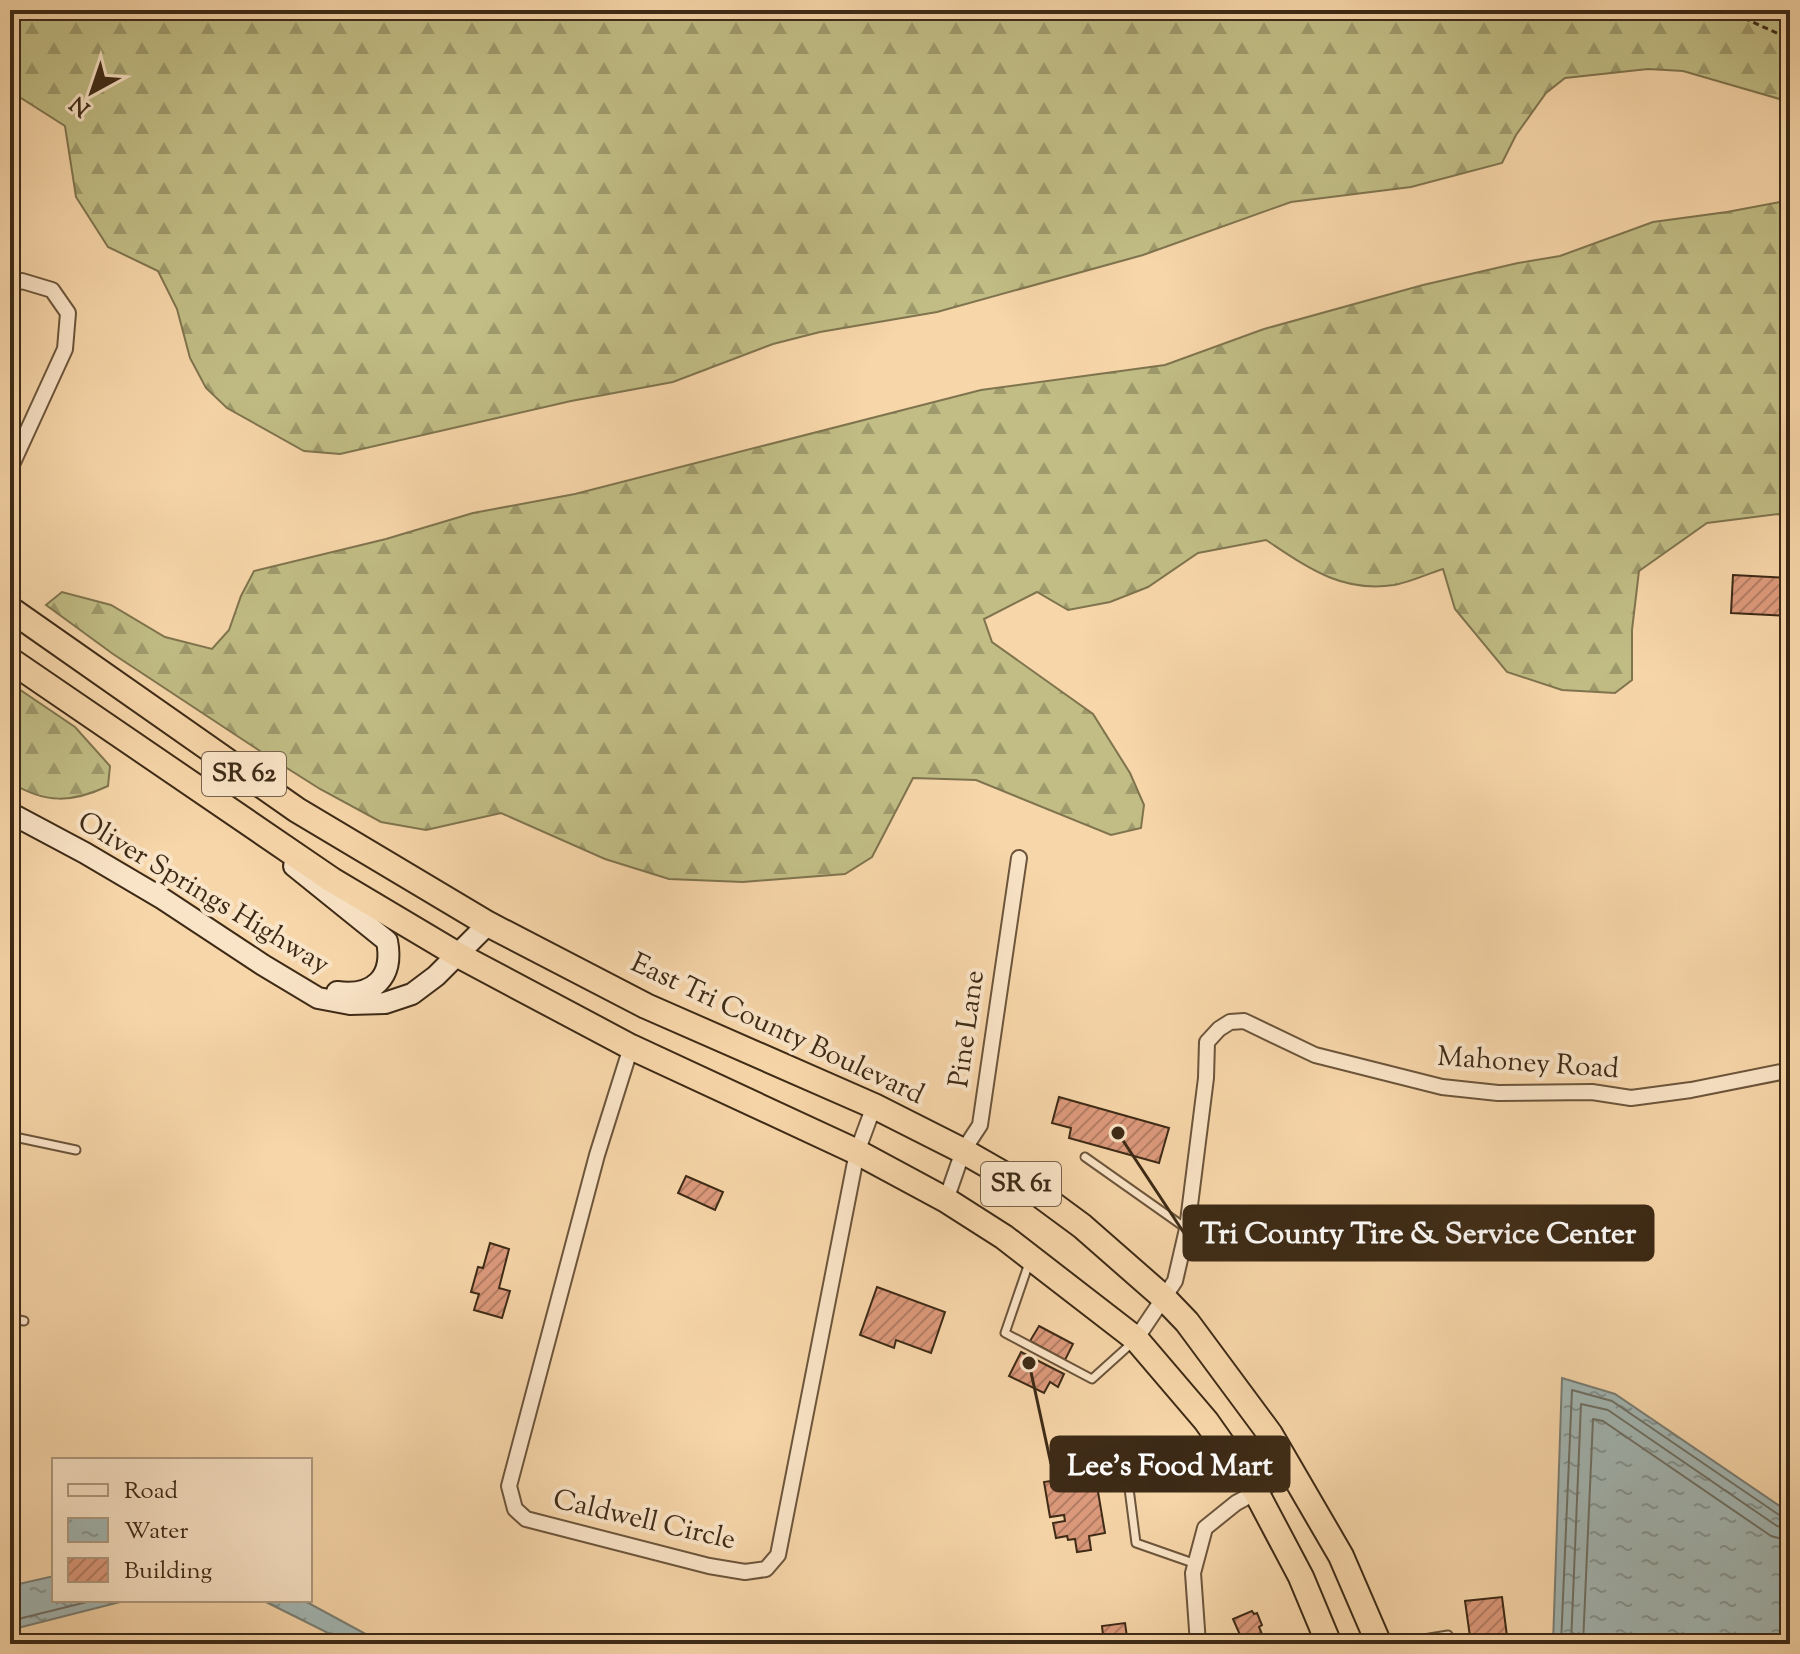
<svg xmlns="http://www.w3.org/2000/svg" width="1800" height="1654" viewBox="0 0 1800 1654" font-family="'Sorts Mill Goudy',serif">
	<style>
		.forest { fill: url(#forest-firs); stroke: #7f744e; stroke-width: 2 }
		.water { fill: url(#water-ripples); stroke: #7a7e74; stroke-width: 2 }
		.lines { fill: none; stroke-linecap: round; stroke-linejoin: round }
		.shore { stroke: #707064; stroke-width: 2 }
		.building { fill: url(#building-hatch); stroke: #3d2a16; stroke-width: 2 }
		.service-casing { stroke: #6c553b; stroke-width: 11 }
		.minor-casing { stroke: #6c553b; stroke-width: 18 }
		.secondary-casing { stroke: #3d2a16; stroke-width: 24 }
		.trunk-casing { stroke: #3d2a16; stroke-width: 28 }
		.path { stroke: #3d2a16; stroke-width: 3; stroke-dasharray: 6 4; stroke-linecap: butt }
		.service { stroke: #fae4c7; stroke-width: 7 }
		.minor { stroke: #fae4c7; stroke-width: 14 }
		.secondary { stroke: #fae4c7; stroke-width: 20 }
		.trunk { stroke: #f7d6a9; stroke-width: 24 }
		.labels { text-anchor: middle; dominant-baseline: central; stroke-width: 8; stroke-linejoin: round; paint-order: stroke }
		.shield { fill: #fae4c7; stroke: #76624b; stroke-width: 2 }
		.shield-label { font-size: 26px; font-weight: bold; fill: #3d2a16 }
		.street-label { font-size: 28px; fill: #3d2a16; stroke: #fae4c7 }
		.leader { fill: none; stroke: #3d2a16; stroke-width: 3 }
		.callout-dot { fill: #3d2a16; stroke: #fae4c7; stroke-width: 3 }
		.callout { fill: #3d2a16; stroke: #3d2a16; stroke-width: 3 }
		.callout-label { font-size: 30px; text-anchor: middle; font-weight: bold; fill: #fff }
	</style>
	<defs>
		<pattern id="forest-firs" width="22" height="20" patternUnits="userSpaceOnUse" patternTransform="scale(2)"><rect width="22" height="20" fill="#c1bd85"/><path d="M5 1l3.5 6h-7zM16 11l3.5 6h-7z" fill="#9e9a6c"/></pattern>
		<pattern id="water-ripples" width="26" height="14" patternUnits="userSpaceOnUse" patternTransform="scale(2)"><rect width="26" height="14" fill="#a2b6b3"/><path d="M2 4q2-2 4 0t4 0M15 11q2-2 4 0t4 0" fill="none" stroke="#859491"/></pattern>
		<pattern id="building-hatch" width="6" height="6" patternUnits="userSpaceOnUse" patternTransform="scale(2)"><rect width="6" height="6" fill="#dd9a7c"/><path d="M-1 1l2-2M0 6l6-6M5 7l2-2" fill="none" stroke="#b47e65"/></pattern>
	</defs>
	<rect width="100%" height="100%" fill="#f7d6a9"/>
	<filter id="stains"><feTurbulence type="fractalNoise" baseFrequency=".0025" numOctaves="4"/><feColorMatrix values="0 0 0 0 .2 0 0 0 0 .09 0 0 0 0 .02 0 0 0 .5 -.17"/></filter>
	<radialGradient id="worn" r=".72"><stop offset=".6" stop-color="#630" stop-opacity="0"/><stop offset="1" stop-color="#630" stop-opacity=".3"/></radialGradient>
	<g class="forest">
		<polygon points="10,10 1790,10 1790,102 1683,71 1648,69 1565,78 1546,93 1516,135 1502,163 1411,187 1291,202 1143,255 937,312 820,332 773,344 673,382 571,401 340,454 304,451 227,408 206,388 190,358 177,309 158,271 108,247 76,197 65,126 10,91"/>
		<path d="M1790,200V519L1778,514L1707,523L1639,571L1632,630V680L1615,693L1562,690L1507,672L1455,609L1443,569C1427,574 1411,582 1394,585C1341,593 1307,567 1266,540L1198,553L1148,587L1110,602L1068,610L1037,592L984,619L992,642L1093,714L1130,773L1144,805L1141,828L1111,835L976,780L913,778L872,857L845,874L743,882L669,879L605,859L501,813L426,830L381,822L320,789L260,751L113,654L46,605L62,592L111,605L165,637L212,649L229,630L241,596L254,571L386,539L473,513L575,494L981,390L1165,365L1264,329L1423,285L1518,263L1560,256L1653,222L1727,212Z"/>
		<path d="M10,683L75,727L110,766L108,786C72,803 45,804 10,782Z"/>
	</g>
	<g class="water">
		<polygon points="1562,1378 1615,1394 1790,1513 1790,1644 1553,1644"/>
		<polygon points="54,1576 54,1600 128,1600 10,1630 10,1586"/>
		<polygon points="262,1600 303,1600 384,1644 350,1644"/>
	</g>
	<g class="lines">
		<g class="shore">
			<polyline points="10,1621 95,1600"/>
			<polyline points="1561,1644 1572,1390 1612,1401 1782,1517 1790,1519"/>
			<polyline points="1571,1644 1581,1404 1608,1410 1777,1526 1790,1529"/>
			<polyline points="1583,1644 1593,1419 1603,1421 1771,1536 1790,1541"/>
		</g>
	</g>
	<g class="building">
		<polygon points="1733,575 1790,578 1790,616 1731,613"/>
		<polygon points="1059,1097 1169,1128 1159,1163 1069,1138 1071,1128 1052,1123"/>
		<polygon points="686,1176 723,1192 715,1210 678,1193"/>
		<polygon points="490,1243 509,1249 499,1288 510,1291 502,1318 474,1310 479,1294 471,1292 478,1267 483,1268"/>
		<polygon points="877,1287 945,1312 931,1353 896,1340 894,1348 860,1335"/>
		<polygon points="1039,1326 1073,1344 1065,1360 1030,1341"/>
		<polygon points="1021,1352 1064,1374 1058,1387 1050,1382 1044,1393 1009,1376"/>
		<polygon points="1077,1468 1078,1477 1095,1474 1105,1533 1089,1536 1091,1550 1077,1552 1075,1539 1068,1540 1067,1536 1056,1538 1053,1523 1065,1521 1064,1515 1050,1517 1044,1482 1063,1479 1061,1470"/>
		<polygon points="1502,1597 1508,1644 1471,1644 1465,1601"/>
		<polygon points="1252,1611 1254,1614 1257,1613 1262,1625 1259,1627 1266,1644 1244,1644 1233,1619"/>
		<polygon points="1125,1623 1128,1644 1101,1644 1104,1644 1102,1626"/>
	</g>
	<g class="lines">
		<defs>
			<g id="service">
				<polyline points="10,1136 76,1150"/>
				<polyline points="1085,1157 1187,1229"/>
				<polyline points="1029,1263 1005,1333 1092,1379 1133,1342"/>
				<polyline points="10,1318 24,1321"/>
				<polyline points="1126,1465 1136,1543 1196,1564"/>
				<polyline points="1393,1644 1448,1635 1449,1644"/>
			</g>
			<g id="minor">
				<polyline points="10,285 22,281 52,290 68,313 65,349 10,469"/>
				<polyline points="631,1047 597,1155 509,1486 515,1509 526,1519 709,1566 745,1572 766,1569 778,1555 857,1152 874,1106"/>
				<polyline points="946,1200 963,1151 980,1125 1019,858"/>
				<polyline points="1136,1339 1175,1281 1187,1229 1206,1078 1207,1042 1219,1029 1230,1022 1244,1021 1315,1055 1442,1087 1498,1093 1592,1092 1631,1098 1691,1090 1786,1071 1790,1074"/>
				<polyline points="1198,1644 1193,1573 1205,1528 1236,1503 1293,1472"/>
			</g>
			<g id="secondary">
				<polyline points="10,813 85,853 163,899 263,965 318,998 350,1004 385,1003 412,994 436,976 488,924"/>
				<path d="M294,866L387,941C394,977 374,997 337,992"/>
			</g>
			<g id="trunk">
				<polyline points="10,609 297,810 488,924 646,1006 874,1106 963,1151 1040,1195 1082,1226 1163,1297 1187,1322 1270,1434 1341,1556 1379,1644"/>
				<polyline points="10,660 332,880 458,955 631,1047 857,1152 946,1200 1004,1237 1136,1339 1206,1421 1256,1492 1301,1577 1329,1644"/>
			</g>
		</defs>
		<use href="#service" class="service-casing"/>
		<use href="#minor" class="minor-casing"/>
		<use href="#secondary" class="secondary-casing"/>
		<use href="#trunk" class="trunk-casing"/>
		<polyline class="path" points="1726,10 1790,39"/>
		<use href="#service" class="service"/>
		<use href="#minor" class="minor"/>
		<use href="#secondary" class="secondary"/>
		<use href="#trunk" class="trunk"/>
	</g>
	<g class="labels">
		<g class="shield">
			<rect x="202" y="752" width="84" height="44" rx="6"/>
			<rect x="981" y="1162" width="80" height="44" rx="6"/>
		</g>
		<g class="shield-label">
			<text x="244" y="774">SR 62</text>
			<text x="1021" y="1184">SR 61</text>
		</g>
		<g class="street-label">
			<text transform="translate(203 894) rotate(31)">Oliver Springs Highway</text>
			<text transform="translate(968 1029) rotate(-82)">Pine Lane</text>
			<text transform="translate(777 1030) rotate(25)">East Tri County Boulevard</text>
			<text transform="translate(1528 1064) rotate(4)">Mahoney Road</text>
			<text transform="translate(644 1521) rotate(13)">Caldwell Circle</text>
		</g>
	</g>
	<path class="leader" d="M1118 1133L1184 1233M1029 1363L1051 1464"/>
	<g class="callout-dot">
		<circle cx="1118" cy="1133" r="8"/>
		<circle cx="1029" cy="1363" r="8"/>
	</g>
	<g class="callout">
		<rect x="1184" y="1206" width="469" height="54" rx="8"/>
		<rect x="1051" y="1437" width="238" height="54" rx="8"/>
	</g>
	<g class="callout-label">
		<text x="1418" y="1243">Tri County Tire &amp; Service Center</text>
		<text x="1170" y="1475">Lee's Food Mart</text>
	</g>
	<rect width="1800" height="1654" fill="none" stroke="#f7d6a9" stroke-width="40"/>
	<rect x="12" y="12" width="1776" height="1630" fill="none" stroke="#3d2a16" stroke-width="4"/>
	<rect x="20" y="20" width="1760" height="1614" fill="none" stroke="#3d2a16" stroke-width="2"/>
	<rect x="52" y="1458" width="260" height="144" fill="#fae4c7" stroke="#ae9a80" stroke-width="2"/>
	<rect x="68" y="1484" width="40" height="12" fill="#fae4c7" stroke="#ae9a80" stroke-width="2"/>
	<text x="124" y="1498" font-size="24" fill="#3d2a16">Road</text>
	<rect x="68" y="1518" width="40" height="24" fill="url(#water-ripples)" stroke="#ae9a80" stroke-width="2"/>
	<text x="124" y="1538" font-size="24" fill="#3d2a16">Water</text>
	<rect x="68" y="1558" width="40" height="24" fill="url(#building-hatch)" stroke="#ae9a80" stroke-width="2"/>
	<text x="124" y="1578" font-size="24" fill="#3d2a16">Building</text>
	<g transform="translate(92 92) rotate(220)" stroke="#fae4c7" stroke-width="6" paint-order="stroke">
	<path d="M0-6L14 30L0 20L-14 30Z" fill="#3d2a16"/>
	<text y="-12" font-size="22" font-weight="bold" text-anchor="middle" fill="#3d2a16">N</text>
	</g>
	<rect width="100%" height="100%" filter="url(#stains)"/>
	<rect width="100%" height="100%" fill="url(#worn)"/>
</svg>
